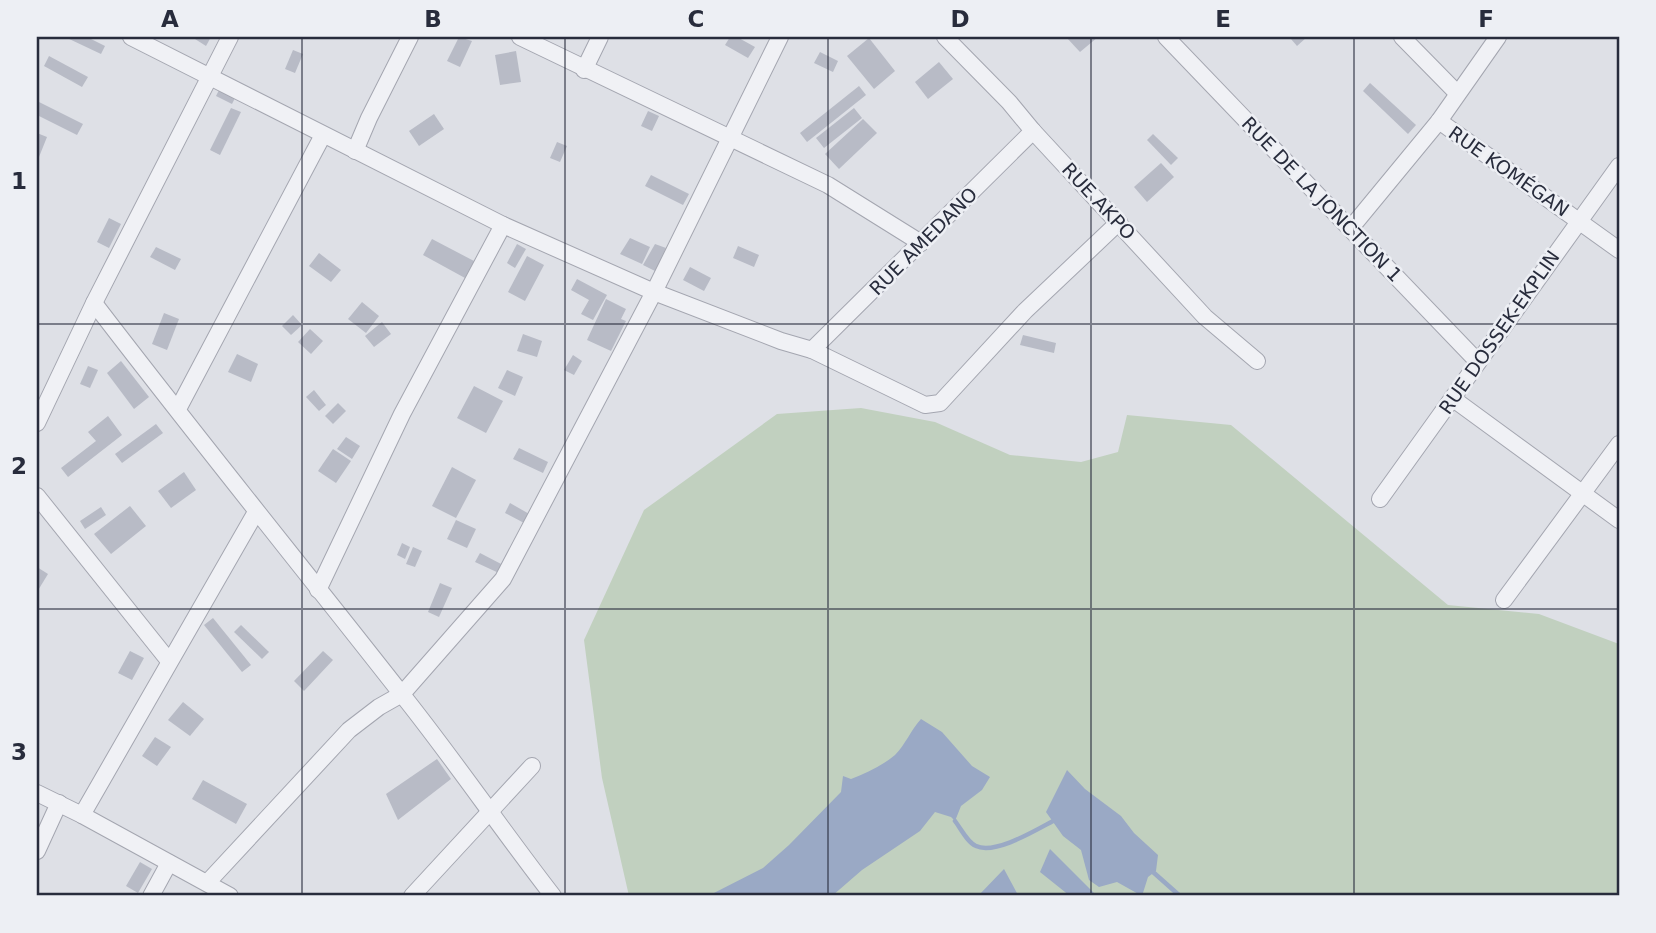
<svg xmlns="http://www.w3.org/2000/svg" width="1656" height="933" viewBox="0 0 1656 933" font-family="'DejaVu Sans',sans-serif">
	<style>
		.green { fill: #c1d0bf }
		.water { fill: #9aa9c5 }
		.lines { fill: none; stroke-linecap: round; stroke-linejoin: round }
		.stream { stroke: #9aa9c5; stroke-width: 4.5 }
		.building { fill: #b8bbc6 }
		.minor-casing { stroke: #a4a6b0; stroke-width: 18 }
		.minor { stroke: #f0f1f5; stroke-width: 16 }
		.grid { fill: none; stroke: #282c3c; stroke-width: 2; stroke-opacity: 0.55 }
		.labels { text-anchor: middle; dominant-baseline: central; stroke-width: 5; stroke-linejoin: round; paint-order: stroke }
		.street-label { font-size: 19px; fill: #282c3c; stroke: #edeff4 }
		.neatline { fill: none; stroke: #282c3c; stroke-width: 2.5 }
		.grid-label { font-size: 23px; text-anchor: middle; font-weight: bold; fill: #282c3c }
	</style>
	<rect width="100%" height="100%" fill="#dee0e6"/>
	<polygon class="green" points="861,408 935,422 1010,455 1081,462 1118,452 1127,415 1231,425 1448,605 1539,614 1619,644 1619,896 629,896 602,778 584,640 644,510 777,414"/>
	<g class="water">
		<path d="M921,719L942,732L972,766L990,777L982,790L961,806L955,821L951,817L935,812L920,831L862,870L832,896L724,894L708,896L763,868L789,845L841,792L843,776L851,779C866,773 882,766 895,755C905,745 911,730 921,719Z"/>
		<polygon points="1067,770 1085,789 1121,816 1134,833 1158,855 1156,871 1148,877 1142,896 1117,882 1099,887 1089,880 1081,850 1063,836 1046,812"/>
		<polygon points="1050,849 1097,896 1070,896 1040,872"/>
		<polygon points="1004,869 1018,895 1030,896 978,896"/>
	</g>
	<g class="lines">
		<g class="stream">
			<path d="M955,821C961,829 968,843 976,846C995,855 1036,830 1053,821"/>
			<polyline points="1153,872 1180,896"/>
		</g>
	</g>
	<g class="building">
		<polygon points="65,37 87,37 105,46 101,54"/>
		<polygon points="196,37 211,37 206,46 195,39"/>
		<polygon points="459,37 472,41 460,67 447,61"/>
		<polygon points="730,37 737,37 755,47 748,58 725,45"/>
		<polygon points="1066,37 1098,37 1080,52"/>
		<polygon points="1293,37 1307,37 1297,46 1291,39"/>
		<polygon points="869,38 895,71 874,89 847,56"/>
		<polygon points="293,50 303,54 295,73 285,69"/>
		<polygon points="516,51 521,82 500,85 495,55"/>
		<polygon points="820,52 838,61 833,72 814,63"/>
		<polygon points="49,56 88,77 82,87 44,66"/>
		<polygon points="939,62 953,79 928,99 915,82"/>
		<polygon points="1370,83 1416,125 1408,134 1363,91"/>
		<polygon points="859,86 866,95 807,142 800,133"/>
		<polygon points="220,88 236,96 232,104 216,96"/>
		<polygon points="37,101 83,124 77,135 37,115"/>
		<polygon points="231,108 241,112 220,155 210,150"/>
		<polygon points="854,108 862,118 824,148 816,138"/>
		<polygon points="648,111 659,116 652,131 641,126"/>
		<polygon points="434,114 444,129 419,146 409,131"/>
		<polygon points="863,119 877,133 839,169 825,154"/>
		<polygon points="37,133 47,137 37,162"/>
		<polygon points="1153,134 1178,158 1171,165 1147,140"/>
		<polygon points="557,142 567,146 560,162 550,158"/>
		<polygon points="1161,163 1174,177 1147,202 1134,187"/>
		<polygon points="651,175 689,194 683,205 645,186"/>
		<polygon points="109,218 121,224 109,248 97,242"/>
		<polygon points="630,238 650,247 642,264 620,254"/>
		<polygon points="432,239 474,261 465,278 423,255"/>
		<polygon points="517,244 526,249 515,268 507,263"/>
		<polygon points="655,244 666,248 655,271 643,265"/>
		<polygon points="738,246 759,255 754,267 733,258"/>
		<polygon points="156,247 181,259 175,270 150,257"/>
		<polygon points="319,253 341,270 331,282 309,266"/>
		<polygon points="527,256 544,265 525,301 508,292"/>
		<polygon points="690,267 711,278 704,291 683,280"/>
		<polygon points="577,279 607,295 593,320 581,314 589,300 571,290"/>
		<polygon points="606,299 626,309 621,319 626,321 611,351 587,340"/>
		<polygon points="362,302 379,316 366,333 348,319"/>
		<polygon points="164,313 179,319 167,350 152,344"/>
		<polygon points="293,315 302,325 291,335 282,326"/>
		<polygon points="382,322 391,334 374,347 365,336"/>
		<polygon points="310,329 323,341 311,354 298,342"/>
		<polygon points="523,334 542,341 537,357 517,351"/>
		<polygon points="1023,335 1056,343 1054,353 1020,345"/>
		<polygon points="237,354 258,364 251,382 228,372"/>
		<polygon points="573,355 582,361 574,375 564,370"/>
		<polygon points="121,361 149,397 134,409 107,373"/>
		<polygon points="88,366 98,370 90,388 80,384"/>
		<polygon points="507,370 523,377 515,396 498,388"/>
		<polygon points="474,386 503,401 486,433 457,418"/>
		<polygon points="314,390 326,405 319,411 306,397"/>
		<polygon points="338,403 346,411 333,424 325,416"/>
		<polygon points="108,416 122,435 68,477 61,468 96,441 88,432"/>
		<polygon points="156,424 163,433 122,463 115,454"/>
		<polygon points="346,437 360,446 352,459 337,449"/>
		<polygon points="519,448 548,462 543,473 513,459"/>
		<polygon points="333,449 351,461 336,483 318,471"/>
		<polygon points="452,467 476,480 456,518 432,506"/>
		<polygon points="184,472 196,490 171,508 158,491"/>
		<polygon points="510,503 531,515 526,524 505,513"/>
		<polygon points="130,506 146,526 111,554 94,534"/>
		<polygon points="101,507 106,515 85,529 80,521"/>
		<polygon points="456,520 476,529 467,548 447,539"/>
		<polygon points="402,543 410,547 405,559 397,555"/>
		<polygon points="413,547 422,551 415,567 406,564"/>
		<polygon points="480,553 505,566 501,574 475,562"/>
		<polygon points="37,567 48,574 37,592"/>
		<polygon points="440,583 452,588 439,617 428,612"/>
		<polygon points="213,618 251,665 242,672 204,625"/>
		<polygon points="241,625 269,652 262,659 234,632"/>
		<polygon points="130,651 144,658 132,680 118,673"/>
		<polygon points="323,651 333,660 304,691 294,681"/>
		<polygon points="183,702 204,719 190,736 168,720"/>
		<polygon points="155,737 171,747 157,766 142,756"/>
		<polygon points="437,759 451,779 398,820 386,794"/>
		<polygon points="203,780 247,804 236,824 192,799"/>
		<polygon points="140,862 152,869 138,893 126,886"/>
	</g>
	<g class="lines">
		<defs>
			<g id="minor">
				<polyline points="131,37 503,225 654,292 781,341 812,350 925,405 940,403 1025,311 1119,222"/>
				<polyline points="520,37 828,185 921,243"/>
				<polyline points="945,37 1009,102 1033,131 1205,317 1257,361"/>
				<polyline points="1166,37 1478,362"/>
				<polyline points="1402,37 1457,93"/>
				<polyline points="584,70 600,37"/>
				<polyline points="1439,121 1619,250"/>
				<polyline points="355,151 369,118 410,37"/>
				<polyline points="1350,229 1439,121 1498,37"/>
				<path d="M94,303C194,434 298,562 400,692C453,758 501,829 553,896"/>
				<polyline points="812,350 1033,131"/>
				<polyline points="1452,398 1619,520"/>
				<polyline points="178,409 323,135"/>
				<polyline points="37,423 94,303 230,37"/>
				<polyline points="37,496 169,661"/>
				<polyline points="1380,499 1619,166"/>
				<polyline points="318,590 402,414 503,225"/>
				<polyline points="1504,600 1619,444"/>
				<polyline points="37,793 82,815 230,896"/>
				<polyline points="82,815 256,512"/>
				<polyline points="37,851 59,803"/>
				<polyline points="207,883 349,730 379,707 402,694 503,579 654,292 780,37"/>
				<polyline points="151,896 169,863"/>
				<polyline points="412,896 532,766"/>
			</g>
		</defs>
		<use href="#minor" class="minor-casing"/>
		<use href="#minor" class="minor"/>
	</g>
	<path class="grid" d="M302,37V896M565,37V896M828,37V896M1091,37V896M1354,37V896M37,324H1619M37,609H1619"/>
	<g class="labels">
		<g class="street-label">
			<text transform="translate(1509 171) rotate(35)">RUE KOMÉGAN</text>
			<text transform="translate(1322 199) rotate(46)">RUE DE LA JONCTION 1</text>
			<text transform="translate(1099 201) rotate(47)">RUE AKPO</text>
			<text transform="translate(923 241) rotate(-45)">RUE AMEDANO</text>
			<text transform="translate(1499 332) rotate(-55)">RUE DOSSEK-EKPLIN</text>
		</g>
	</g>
	<rect width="1656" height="933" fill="none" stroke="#edeff4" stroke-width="77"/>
	<rect x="38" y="38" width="1580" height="856" class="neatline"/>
	<g class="grid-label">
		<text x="170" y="27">A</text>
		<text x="433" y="27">B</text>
		<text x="696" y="27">C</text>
		<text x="960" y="27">D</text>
		<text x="1223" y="27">E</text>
		<text x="1486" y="27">F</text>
		<text x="19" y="189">1</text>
		<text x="19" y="474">2</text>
		<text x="19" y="760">3</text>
	</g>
</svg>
